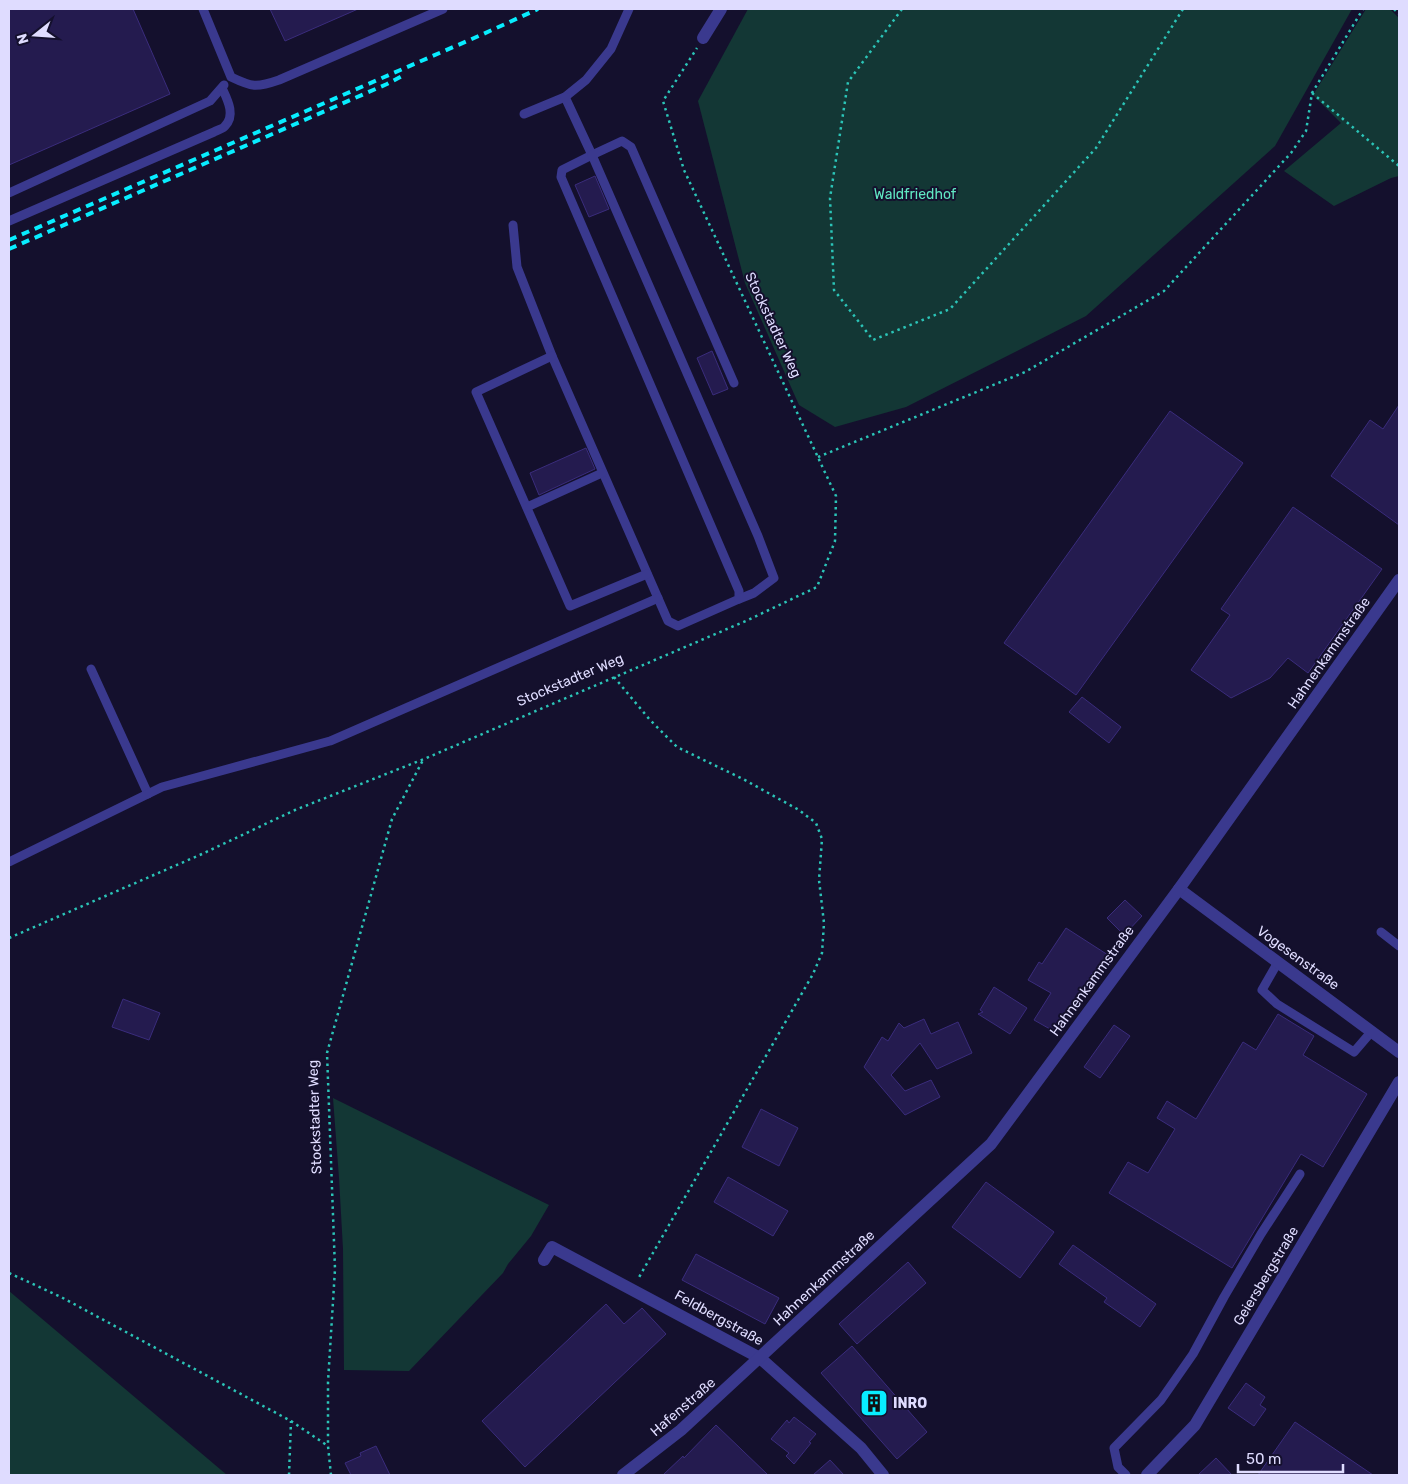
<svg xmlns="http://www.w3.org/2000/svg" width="1408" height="1484" viewBox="0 0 1408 1484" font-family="Rubik,sans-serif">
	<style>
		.green { fill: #133735 }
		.building { fill: #241b4f; stroke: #3a2c7c }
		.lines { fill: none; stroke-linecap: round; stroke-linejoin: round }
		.path { stroke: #2bc4b7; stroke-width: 2.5; stroke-dasharray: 2.5 4; stroke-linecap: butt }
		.lane { stroke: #3a398e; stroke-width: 9 }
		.street { stroke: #3a398e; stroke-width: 12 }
		.rail { stroke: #08edff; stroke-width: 4; stroke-dasharray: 8 6; stroke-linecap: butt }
		.labels { text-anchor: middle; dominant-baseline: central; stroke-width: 4; stroke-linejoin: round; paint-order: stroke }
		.park-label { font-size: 14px; fill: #60e7c2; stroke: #14102d }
		.street-label { font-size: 14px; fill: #dfdcff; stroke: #14102d }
		.poi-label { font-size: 14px; font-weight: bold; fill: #dfdcff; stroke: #14102d; text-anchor: start }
	</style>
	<rect width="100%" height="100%" fill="#14102d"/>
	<g class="green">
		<polygon points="748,9 1352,9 1275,146 1086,316 906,407 835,427 799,405 745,283 698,101"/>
		<polygon points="1366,9 1390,9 1399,18 1399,176 1391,178 1334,206 1284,171 1341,123 1313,95"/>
		<polygon points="333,1098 549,1205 531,1236 508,1264 503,1273 409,1371 344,1370 343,1249 339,1178"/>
		<polygon points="9,1291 227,1475 9,1475"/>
	</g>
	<g class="building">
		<polygon points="9,9 133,9 170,94 9,165"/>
		<polygon points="270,9 358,9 285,41"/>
		<polygon points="595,176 609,209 589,217 575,185"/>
		<polygon points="712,351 728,389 713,395 697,358"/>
		<polygon points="1399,405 1399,525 1331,476 1370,420 1383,429"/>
		<polygon points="1170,411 1243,463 1076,695 1004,643"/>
		<polygon points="586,448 595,469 539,495 530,473"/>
		<polygon points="1293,507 1382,569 1308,673 1288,658 1270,678 1231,698 1191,670 1230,615 1221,609"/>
		<polygon points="1082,697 1121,727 1109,743 1069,712"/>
		<polygon points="1125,900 1142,916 1124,935 1107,918"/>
		<polygon points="1066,928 1108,955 1095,975 1092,973 1057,1033 1034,1020 1051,993 1028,980 1039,962 1042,964"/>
		<polygon points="994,987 1027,1008 1010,1034 978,1014 983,1012 980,1010"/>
		<polygon points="123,999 160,1013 149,1040 112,1027"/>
		<polygon points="1278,1014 1314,1036 1303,1055 1367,1094 1323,1167 1301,1154 1232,1268 1109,1193 1128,1162 1148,1173 1175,1129 1157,1118 1167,1101 1196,1119 1243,1042 1256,1050"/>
		<polygon points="924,1019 931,1034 958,1022 972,1053 937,1069 920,1043 891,1075 905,1091 931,1080 940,1097 905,1115 864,1067 882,1037 888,1041 899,1023 904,1028"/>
		<polygon points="1114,1025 1130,1036 1100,1078 1084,1067"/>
		<polygon points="761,1109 798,1128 779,1166 742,1147"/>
		<polygon points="728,1177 788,1211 773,1236 714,1202"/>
		<polygon points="986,1182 1054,1232 1020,1278 952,1227"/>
		<polygon points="1073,1245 1156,1304 1140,1327 1104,1302 1107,1298 1059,1264"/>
		<polygon points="696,1254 779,1298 765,1324 682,1280"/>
		<polygon points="908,1262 926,1283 857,1344 839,1324"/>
		<polygon points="606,1304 624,1324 642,1308 666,1334 525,1467 482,1421"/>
		<polygon points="852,1346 927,1432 897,1459 821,1373"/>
		<polygon points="1246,1383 1265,1397 1260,1405 1266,1409 1254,1426 1228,1408"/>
		<polygon points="794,1417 816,1434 809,1442 811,1443 794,1464 786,1456 789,1453 771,1439 787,1420 789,1423"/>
		<polygon points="1295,1422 1373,1475 1258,1475"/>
		<polygon points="716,1425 768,1475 663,1475 683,1456 684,1458"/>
		<polygon points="376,1446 390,1475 351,1475 345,1463 361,1456 360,1453"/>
		<polygon points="1216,1458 1232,1475 1198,1475"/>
		<polygon points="830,1460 844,1475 813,1475"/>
	</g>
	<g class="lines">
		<g class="path">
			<polyline points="902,9 848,82 830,198 834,290 873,340 950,309 1096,148 1183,9"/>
			<polyline points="1394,9 1399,14"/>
			<polyline points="1312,93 1399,166"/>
			<polyline points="818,457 1025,372 1164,291 1291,153 1306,131 1312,93 1363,9"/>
			<polyline points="614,677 650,720 677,747 743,779 799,810 816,823 822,839 819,880 824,923 822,953 813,974 638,1279"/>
			<polyline points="9,938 202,854 295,810 424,759 748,620 817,587 835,541 836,496 684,170 663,101 697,48"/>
			<polyline points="9,1273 61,1297 291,1421 328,1446"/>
			<polyline points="289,1475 291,1421"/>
			<polyline points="331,1475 328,1446 328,1382 335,1269 327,1053 392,819 423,760"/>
		</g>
		<g class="lane">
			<path d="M203,9L231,77C252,87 256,88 279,80L443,9"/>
			<polyline points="524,114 565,97 586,80 611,49 629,9"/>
			<polyline points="9,193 210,101 224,85"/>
			<path d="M9,221L214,132C217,130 223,129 225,126C236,115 227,99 222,88"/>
			<polyline points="513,225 517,267 552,356 668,621 678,626 739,599 739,591 561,177 562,170 592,155 565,97"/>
			<polyline points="552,356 476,392 570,606 647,574"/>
			<polyline points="734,383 631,147 622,141 592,155 758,536 774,578 754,593 739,599"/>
			<polyline points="527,507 602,473"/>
			<polyline points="91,669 148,794"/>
			<polyline points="9,862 162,787 330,741 658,598"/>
			<polyline points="1381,932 1399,946"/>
			<polyline points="1278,962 1262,990 1277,1004 1354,1052 1372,1031"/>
			<polyline points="1126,1475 1118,1467 1114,1448 1161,1400 1193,1354 1224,1297 1261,1234 1300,1174"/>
		</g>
		<g class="street">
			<polyline points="703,38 721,9"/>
			<polyline points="1179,889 1399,1052"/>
			<polyline points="544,1260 552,1247 760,1358 861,1448 883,1475"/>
			<polyline points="623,1475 681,1430 991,1144 1179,889 1399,580"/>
			<polyline points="1147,1475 1195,1425 1399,1082"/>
		</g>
		<g class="rail">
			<polyline points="9,240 481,35 538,9"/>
			<polyline points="9,249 387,84 402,76"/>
		</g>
	</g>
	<defs>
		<symbol id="building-square" viewBox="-11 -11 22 22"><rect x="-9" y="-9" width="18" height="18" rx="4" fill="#08edff" stroke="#14102d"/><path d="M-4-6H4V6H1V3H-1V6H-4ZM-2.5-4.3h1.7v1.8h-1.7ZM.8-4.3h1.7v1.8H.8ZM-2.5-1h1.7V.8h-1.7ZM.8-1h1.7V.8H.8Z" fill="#111"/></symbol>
	</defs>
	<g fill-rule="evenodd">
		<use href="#building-square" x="858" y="1387" width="32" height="32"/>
	</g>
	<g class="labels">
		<g class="park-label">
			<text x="915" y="194">Waldfriedhof</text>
		</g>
		<g class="street-label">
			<text transform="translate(773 325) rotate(65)">Stockstadter Weg</text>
			<text transform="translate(1329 653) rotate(-55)">Hahnenkammstraße</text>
			<text transform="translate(570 680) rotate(-23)">Stockstadter Weg</text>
			<text transform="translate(1298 958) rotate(36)">Vogesenstraße</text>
			<text transform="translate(1092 981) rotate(-54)">Hahnenkammstraße</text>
			<text transform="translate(315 1117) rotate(-92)">Stockstadter Weg</text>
			<text transform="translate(1266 1276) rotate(-59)">Geiersbergstraße</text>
			<text transform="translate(824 1278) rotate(-43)">Hahnenkammstraße</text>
			<text transform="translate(719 1318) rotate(29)">Feldbergstraße</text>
			<text transform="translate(683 1407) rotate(-41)">Hafenstraße</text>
		</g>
		<g class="poi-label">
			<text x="893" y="1403">INRO</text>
		</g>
	</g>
	<rect width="1408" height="1484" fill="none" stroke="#dfdcff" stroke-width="20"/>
	<g transform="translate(35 35) rotate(253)" stroke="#14102d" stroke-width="4" paint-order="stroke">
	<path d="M0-4L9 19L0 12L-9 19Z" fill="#dfdcff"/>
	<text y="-8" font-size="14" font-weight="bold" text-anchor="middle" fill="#dfdcff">N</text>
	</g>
	<path d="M1238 1464v8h105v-8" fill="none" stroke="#dfdcff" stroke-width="2.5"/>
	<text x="1246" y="1464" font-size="15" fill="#dfdcff" stroke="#14102d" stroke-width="4" paint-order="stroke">50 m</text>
</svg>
